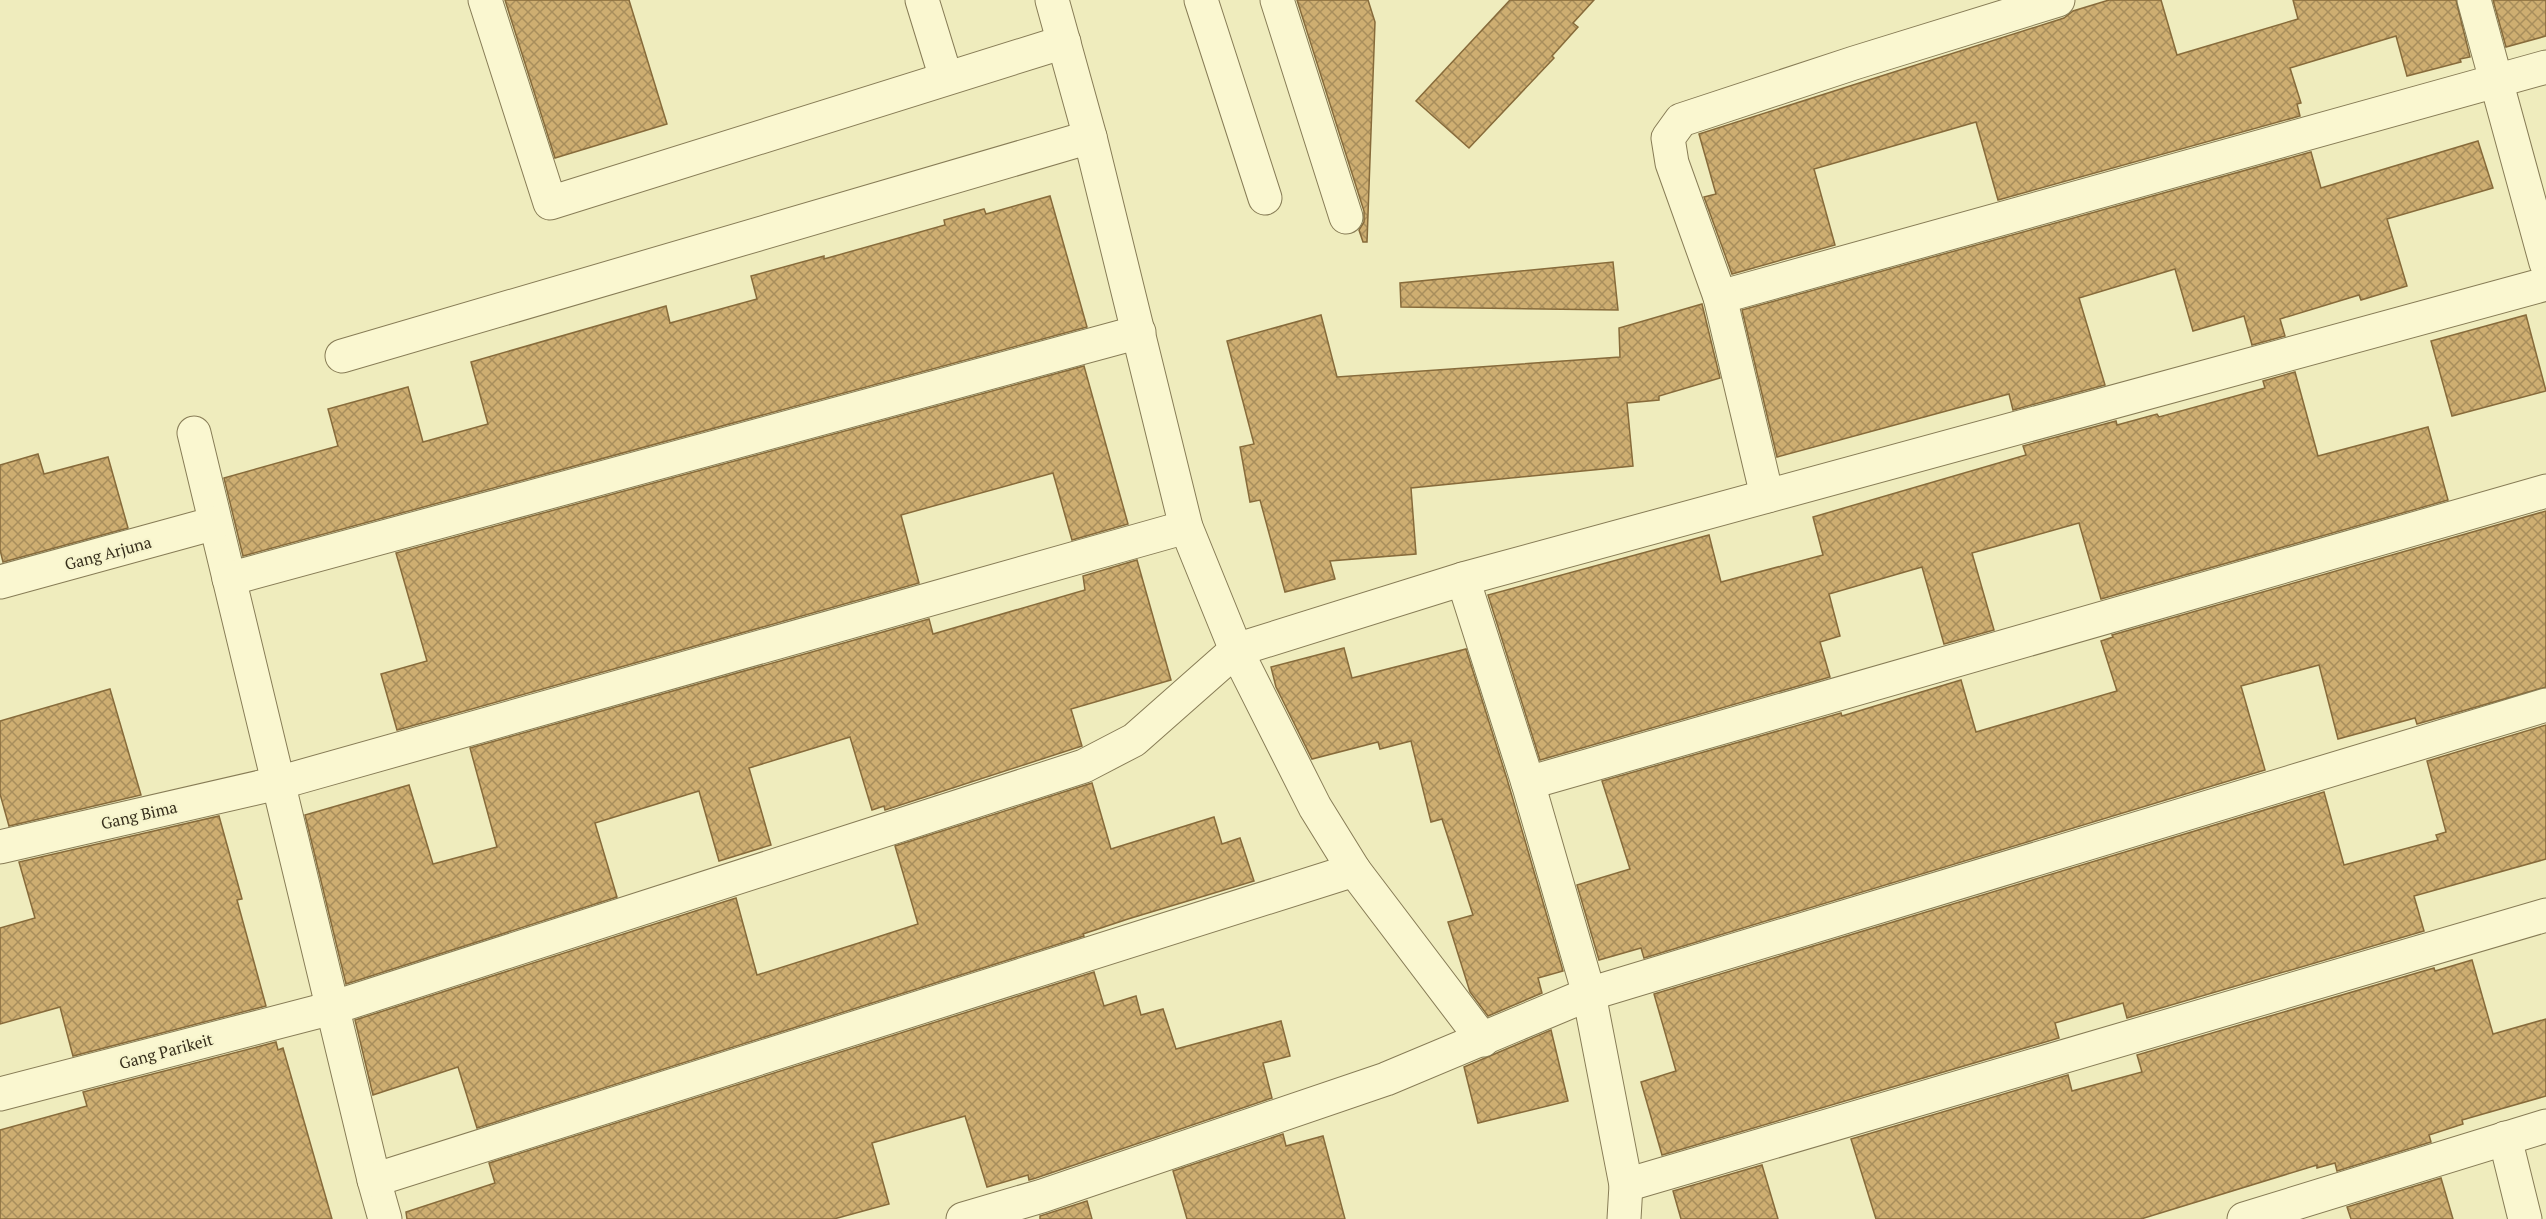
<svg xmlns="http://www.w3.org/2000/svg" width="2546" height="1219" viewBox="0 0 2546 1219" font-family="'PT Serif',serif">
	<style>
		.building { fill: url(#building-cross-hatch); stroke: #876b3b; stroke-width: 1.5 }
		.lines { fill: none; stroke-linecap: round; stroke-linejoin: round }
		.minor-casing { stroke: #877c56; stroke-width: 35 }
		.minor { stroke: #faf7d0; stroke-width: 33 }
		.labels { text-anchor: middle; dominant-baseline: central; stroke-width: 4.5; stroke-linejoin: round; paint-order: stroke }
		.street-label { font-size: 16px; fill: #362e1b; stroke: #f6f4cc }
	</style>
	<defs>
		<pattern id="building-cross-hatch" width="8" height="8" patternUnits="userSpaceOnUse" patternTransform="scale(1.5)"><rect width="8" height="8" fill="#ceae71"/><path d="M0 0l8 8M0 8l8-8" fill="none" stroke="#a88e5c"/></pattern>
	</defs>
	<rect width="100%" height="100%" fill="#efecbd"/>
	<g class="building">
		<polygon points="505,0 629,0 667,124 555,158"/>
		<polygon points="1297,0 1368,0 1375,22 1367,242 1363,242 1359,230 1364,222 1364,211"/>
		<polygon points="1510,0 1594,0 1573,23 1578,27 1552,56 1554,58 1469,148 1416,101"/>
		<polygon points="2109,0 2161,0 2177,55 2298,19 2293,0 2456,0 2470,57 2460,59 2461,62 2407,76 2396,36 2290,68 2301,103 2297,104 2300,116 1998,200 1976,122 1814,169 1835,245 1732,274 1704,197 1716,194 1699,134 2064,18 2073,11"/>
		<polygon points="2493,0 2546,0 2546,36 2506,47"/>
		<polygon points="2478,141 2493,188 2387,219 2407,286 2361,300 2359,295 2280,319 2285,336 2252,345 2244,316 2193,331 2175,269 2079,298 2105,385 2013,410 2009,394 1777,457 1742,310 2311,152 2321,188"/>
		<polygon points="1050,196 1087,327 243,556 224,478 338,446 328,409 408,387 423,442 488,424 471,362 666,306 670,323 757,299 751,276 824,256 824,259 945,225 944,220 984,209 986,214"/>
		<polygon points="1613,262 1618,310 1401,307 1400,283"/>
		<polygon points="1702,304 1720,378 1659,396 1659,400 1627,403 1633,466 1411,488 1416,554 1330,561 1335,579 1285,592 1260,500 1250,502 1240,447 1254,444 1227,341 1321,315 1337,377 1620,357 1619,328"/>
		<polygon points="2526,315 2546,391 2452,416 2431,341"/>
		<polygon points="1084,366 1128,524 1072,540 1053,473 901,515 919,583 397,730 381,674 427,661 396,553"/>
		<polygon points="2295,372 2318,456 2428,427 2448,500 2101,599 2079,523 1972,553 1994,630 1944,644 1922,567 1829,594 1840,636 1820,642 1830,677 1540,760 1488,595 1709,535 1721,582 1823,555 1813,517 2026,455 2023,446 2116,421 2117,425 2157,414 2159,417 2265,388 2263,381"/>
		<polygon points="38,454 44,474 108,457 128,528 3,562 0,550 0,465"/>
		<polygon points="2546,511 2546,687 2417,724 2415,718 2338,739 2319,665 2241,686 2265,770 1644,958 1641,948 1599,960 1577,885 1630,869 1602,781 1841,713 1842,716 1961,680 1976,732 2117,691 2101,641 2113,637 2112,635"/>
		<polygon points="1137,560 1171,680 1071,709 1082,746 885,810 884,806 872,810 850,737 749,768 771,845 719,861 699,791 595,823 617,897 346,984 305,815 409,785 433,864 497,847 470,748 929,619 933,634 1085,590 1083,576"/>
		<polygon points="1344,648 1352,678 1466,649 1507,779 1563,971 1538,978 1542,993 1488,1016 1470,992 1448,922 1473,915 1442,819 1431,822 1411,741 1380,749 1378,742 1312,759 1276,687 1271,667"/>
		<polygon points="110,689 141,795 9,826 0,794 0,721"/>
		<polygon points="2546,725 2546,859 2414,896 2424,931 2127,1018 2123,1003 2055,1023 2059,1038 1662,1155 1641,1082 1676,1071 1654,994 2324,792 2344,865 2438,840 2436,835 2446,832 2427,761"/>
		<polygon points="1092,783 1111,849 1214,817 1222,844 1240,838 1254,881 1128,919 1083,934 1084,936 477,1128 458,1067 373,1095 355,1020 736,898 757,975 862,942 918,924 895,846"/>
		<polygon points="219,816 242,899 237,900 266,1006 73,1056 60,1007 0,1024 0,928 35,918 19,862"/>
		<polygon points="2472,960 2493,1034 2546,1019 2546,1096 2462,1120 2463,1124 2429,1135 2431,1142 2337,1171 2335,1163 2317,1168 2317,1165 2141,1219 1876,1219 1851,1139 2068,1075 2072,1091 2142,1072 2137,1055 2434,968 2435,971"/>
		<polygon points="1094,972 1104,1006 1136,996 1141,1015 1163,1009 1176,1049 1281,1021 1290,1056 1263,1063 1272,1098 1036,1178 1029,1180 1028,1175 987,1187 965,1116 872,1143 889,1204 834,1219 407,1219 406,1212 495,1183 489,1163"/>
		<polygon points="1551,1030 1568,1101 1478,1123 1464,1067"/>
		<polygon points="276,1042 278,1050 283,1048 332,1219 0,1219 0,1130 87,1106 83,1092"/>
		<polygon points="1283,1134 1286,1146 1323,1136 1345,1219 1187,1219 1173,1171"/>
		<polygon points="1762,1165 1778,1219 1681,1219 1673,1191"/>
		<polygon points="2441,1178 2453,1219 2351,1219 2347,1207"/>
		<polygon points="1087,1201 1092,1219 1040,1219 1040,1216"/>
	</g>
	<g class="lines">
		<defs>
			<g id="minor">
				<polyline points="485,0 550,203 1064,42"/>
				<polyline points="922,0 946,78"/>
				<polyline points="1201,0 1265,198"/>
				<polyline points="1277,0 1346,217"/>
				<polyline points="2474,0 2546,263"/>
				<polyline points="1720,297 2546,67"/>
				<polyline points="342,356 1090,137"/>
				<polyline points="194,433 374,1180 385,1219"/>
				<polyline points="1767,496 1720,297 1672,163 1668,138 1681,120 1854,63 2058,0"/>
				<polyline points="229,579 1139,332"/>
				<polyline points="1463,579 2546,284"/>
				<polyline points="0,582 215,523"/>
				<polyline points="1528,783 2546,491"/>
				<polyline points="0,847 278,783 1186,527"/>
				<polyline points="1354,870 1483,1040"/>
				<polyline points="0,1094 332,1008 1084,766 1134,740 1236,650 1463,579 1528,783 1589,994 1626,1185 1624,1219"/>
				<polyline points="2505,1138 2525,1219"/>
				<polyline points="374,1180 1354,870 1315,807 1236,650 1186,527 1090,137 1052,0"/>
				<polyline points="1626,1185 2546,915"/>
				<polyline points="963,1219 1042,1196 1386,1079 1589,994 2546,705"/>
				<polyline points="2244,1219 2546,1126"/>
			</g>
		</defs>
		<use href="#minor" class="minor-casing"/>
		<use href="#minor" class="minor"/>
	</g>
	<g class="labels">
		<g class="street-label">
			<text transform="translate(108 553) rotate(-15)">Gang Arjuna</text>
			<text transform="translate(139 815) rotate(-13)">Gang Bima</text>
			<text transform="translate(166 1051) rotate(-15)">Gang Parikeit</text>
		</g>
	</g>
</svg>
